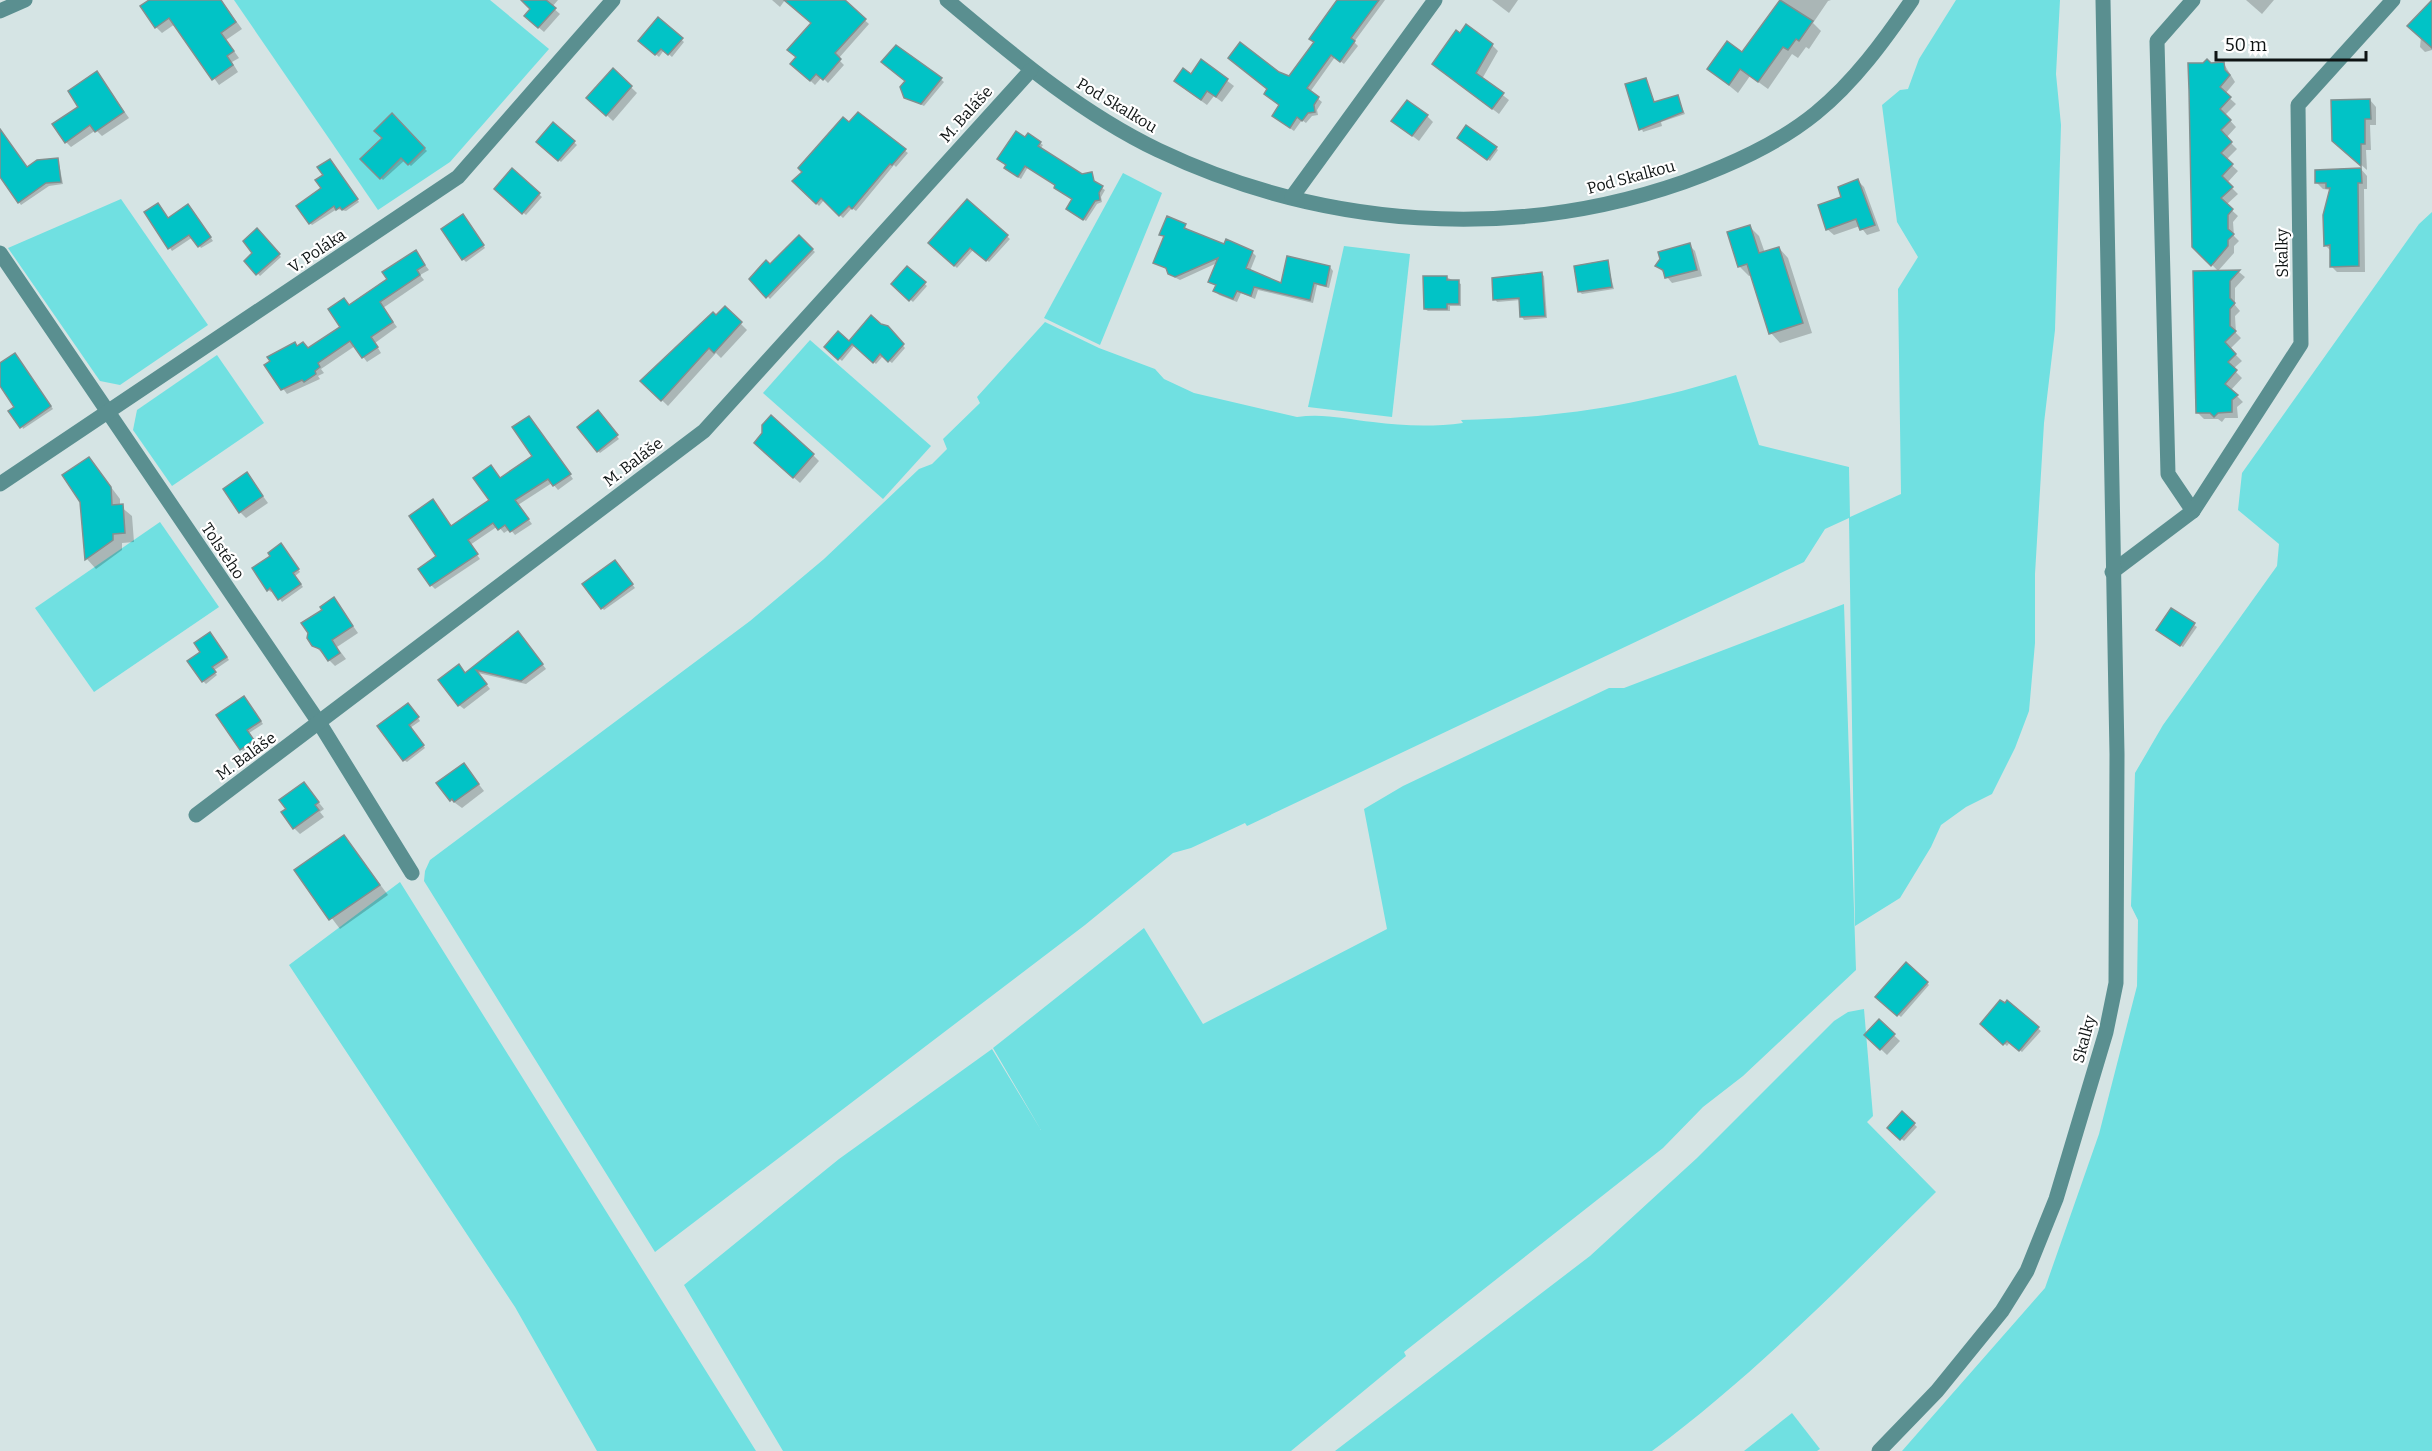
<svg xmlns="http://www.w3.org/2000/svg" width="2432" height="1451" viewBox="0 0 2432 1451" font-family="Bitter,serif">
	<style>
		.green { fill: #70e0e1 }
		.shadow { fill: #0003 }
		.building { fill: #01c3c6; stroke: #818f8f; stroke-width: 1.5 }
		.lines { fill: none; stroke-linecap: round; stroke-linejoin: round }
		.minor { stroke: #5a8f90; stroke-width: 15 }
		.labels { text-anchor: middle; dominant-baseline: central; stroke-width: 4.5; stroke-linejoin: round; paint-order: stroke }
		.street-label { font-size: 16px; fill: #0f1414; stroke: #fff }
	</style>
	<rect width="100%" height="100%" fill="#d5e4e4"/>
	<g class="green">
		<polygon points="234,0 490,0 549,49 450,162 378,210"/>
		<path d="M1956,0H2060L2056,74L2061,125L2055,330L2044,423L2035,574V643L2029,711L2015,748L1992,794L1966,807L1941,825L1931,847L1900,898L1855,926L1849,518L1825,529L1804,562L1247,826L1245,823L1191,848L1173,853L1085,925L655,1252L424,881L425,871L430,860L750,621L824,559L919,469L932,464L947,449L943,439L980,403L977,397L1045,322L1099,348L1155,369L1164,379L1194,393L1297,417C1322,413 1347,419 1373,422C1402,426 1433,427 1463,423L1461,420C1559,418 1643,405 1736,375L1759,445L1849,467L1850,517L1901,494L1898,289L1918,257L1897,222L1882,105L1900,90L1908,89L1919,59Z"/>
		<polygon points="1123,173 1162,193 1100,345 1044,318"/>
		<polygon points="121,199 208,325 120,385 100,381 8,248"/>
		<polygon points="2432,212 2432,1451 1902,1451 2045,1288 2099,1134 2137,986 2138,920 2131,906 2135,773 2163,725 2277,566 2279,544 2238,510 2242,473 2419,224"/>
		<polygon points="1344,246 1410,254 1392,417 1308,407"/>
		<polygon points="810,340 931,446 883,499 763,393"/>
		<polygon points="217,355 264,423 172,486 133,430 137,410"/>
		<polygon points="160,522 219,607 94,692 35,608"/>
		<polygon points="1844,604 1856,970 1743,1076 1703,1107 1663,1148 1404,1352 1406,1356 1291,1451 783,1451 684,1285 839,1159 992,1049 1041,1130 993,1048 1144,928 1203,1024 1387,929 1364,809 1403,786 1609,688 1624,688"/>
		<polygon points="400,882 756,1451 597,1451 515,1307 289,965"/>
		<path d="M1864,1009L1873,1116L1867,1122L1936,1192C1845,1282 1756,1374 1652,1451H1335L1590,1256L1697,1158L1834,1021L1848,1012Z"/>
		<polygon points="1792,1413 1820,1449 1817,1451 1744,1451"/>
	</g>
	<g class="shadow">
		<polygon points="151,0 221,0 242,29 226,40 239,58 232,62 238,72 219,85 175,24 162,33 156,27"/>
		<polygon points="533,0 558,0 552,7 560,14 544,32 531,21"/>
		<polygon points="772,0 785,0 780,7"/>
		<polygon points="786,0 842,0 869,24 838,59 844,65 828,83 822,77 815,85 797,68 797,58 812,23"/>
		<polygon points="1355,0 1385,0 1354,42 1358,46 1344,64 1335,57 1310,92 1322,102 1317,110 1318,115 1312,116 1306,123 1302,120 1294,131 1277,119 1281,105 1279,73 1289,78"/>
		<polygon points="1492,0 1518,0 1509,13"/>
		<polygon points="1782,0 1831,0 1828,1 1813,23 1821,31 1809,49 1806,47 1798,58 1792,54 1768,89 1750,76 1738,93 1709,69 1743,54"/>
		<polygon points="2246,0 2274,0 2262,14"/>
		<polygon points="2432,2 2432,50 2425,52 2420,47 2421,37"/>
		<polygon points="658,20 684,42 672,57 664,50 659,57 640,41"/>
		<polygon points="1460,35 1492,45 1498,51 1482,79 1509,100 1499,114 1434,64"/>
		<polygon points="1201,61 1234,86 1222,102 1214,96 1207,105 1182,87"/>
		<polygon points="921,63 944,82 924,106 906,97"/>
		<polygon points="2210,64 2224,64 2235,82 2225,94 2236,104 2225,115 2236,127 2226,138 2237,149 2226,160 2238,171 2227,183 2238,194 2226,205 2238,216 2233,222 2234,236 2239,241 2234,246 2234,253 2218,271 2194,246"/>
		<polygon points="613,70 637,93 613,121 595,104"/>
		<polygon points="97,73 129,118 102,136 96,130 71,147 66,142"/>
		<polygon points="1645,80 1655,103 1677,96 1685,114 1661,122 1662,126 1643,132 1627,85"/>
		<polygon points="2370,100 2376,107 2376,125 2370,125 2371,150 2366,150 2367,170 2341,147"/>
		<polygon points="858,114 908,153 896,167 894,165 856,211 852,208 843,218 824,200 819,206 794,181"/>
		<polygon points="392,115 427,151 411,166 405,160 383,180 362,159 384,138"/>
		<polygon points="1427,116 1433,122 1419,141 1393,121"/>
		<polygon points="553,124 577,145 561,162 538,141"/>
		<polygon points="0,131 27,169 58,159 63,184 49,186 21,205 0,175"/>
		<polygon points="1025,139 1040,143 1043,145 1040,149 1082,175 1091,173 1096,184 1105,190 1101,197 1102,202 1097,204 1086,221 1068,209 1074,199 1057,186 1028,167 1021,179 1009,171"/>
		<polygon points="1461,140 1496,148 1498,150 1490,161"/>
		<polygon points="333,163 359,202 346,211 337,209 312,225 310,223 323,189 325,175"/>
		<polygon points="2361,169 2367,176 2367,189 2364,189 2365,272 2337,272 2331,266 2331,251 2325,245 2331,190 2323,189 2316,182"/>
		<polygon points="512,170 542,197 526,215 496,189"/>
		<polygon points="1858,181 1864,187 1880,231 1867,235 1860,226 1834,235 1827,229 1843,198"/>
		<polygon points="968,201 1010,239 989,262 974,249 957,268 930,243"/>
		<polygon points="191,208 213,241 201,248 193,237 172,251 146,212 168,219"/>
		<polygon points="465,218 485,248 466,262 463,259"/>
		<polygon points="1185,226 1188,231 1224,246 1252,252 1256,256 1250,271 1282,285 1330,267 1333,271 1329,288 1317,285 1313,303 1258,290 1255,299 1241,293 1237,302 1219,295 1215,291 1217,286 1210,281 1217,263 1180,280 1174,277 1168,270 1154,262 1165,238 1161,234"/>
		<polygon points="1750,227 1759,236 1765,253 1779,248 1788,258 1812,333 1780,343 1771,333 1752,275 1749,276 1739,266"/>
		<polygon points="257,230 281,257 260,276 246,261 255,253"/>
		<polygon points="799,237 815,252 770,299 751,279 770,266"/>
		<polygon points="1689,245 1695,251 1702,276 1672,283 1657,265"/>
		<polygon points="415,252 429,270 420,275 424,280 383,308 397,327 375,343 381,353 367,362 355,346 321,369 324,373 318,376 320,379 287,394 266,365 298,347 308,350 342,327 350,307 389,280"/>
		<polygon points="1607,262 1614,289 1582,294 1580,292"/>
		<polygon points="907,268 927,286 913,302 893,284"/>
		<polygon points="2239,272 2245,277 2235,288 2235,305 2240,311 2235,316 2236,333 2241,338 2230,349 2242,361 2233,369 2242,378 2231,390 2243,402 2237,407 2238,418 2225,418 2222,422 2218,419 2204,419 2198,413 2195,273"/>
		<polygon points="1541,273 1544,276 1547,318 1524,320 1522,317 1521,300 1497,302 1495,299"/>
		<polygon points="1446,277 1461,284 1461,306 1450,306 1450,311 1428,311 1425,309"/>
		<polygon points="725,308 747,330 721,358 716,353 668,406 642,381"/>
		<polygon points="880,325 887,327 905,348 892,363 883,356 876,364 855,345 842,361 826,347 849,343"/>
		<polygon points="17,358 53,409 23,429 16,407 0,383 0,365"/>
		<polygon points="600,415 619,439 600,453 598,451"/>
		<polygon points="533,422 573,479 558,490 552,483 518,505 532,524 515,535 510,529 504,533 498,526 470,545 480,559 435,589 431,585 439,556 437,505 452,527 491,500 500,479 534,456"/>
		<polygon points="762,449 813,455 819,461 800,483"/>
		<polygon points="89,458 120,499 120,506 132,516 134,542 122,543 122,550 96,569 87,559 82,501"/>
		<polygon points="247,474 268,503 246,518 240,512"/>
		<polygon points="284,548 300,572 295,576 303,587 282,602 274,590 271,592 268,590"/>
		<polygon points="617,564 635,588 604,610 602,608"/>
		<polygon points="334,599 358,633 337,647 346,659 335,666 314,645 324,610"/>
		<polygon points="2171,610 2197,627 2183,647 2161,633"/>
		<polygon points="213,637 229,660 213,671 217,675 206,684 203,681 202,652"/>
		<polygon points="523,638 546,669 526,684 478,673 490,689 464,709 459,705 463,670 466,674"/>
		<polygon points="246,700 263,724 249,733 256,743 243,751 241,749"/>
		<polygon points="411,707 420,721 410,728 425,748 407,762 404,760"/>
		<polygon points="464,765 484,791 462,808 451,800"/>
		<polygon points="304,784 324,809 320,812 324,817 300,834 294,828 288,809"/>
		<polygon points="344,837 388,895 340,929 296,871"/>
		<polygon points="1906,964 1929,985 1901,1017 1877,997"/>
		<polygon points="2007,1002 2041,1031 2022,1052 2010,1042 2007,1046 1982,1024"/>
		<polygon points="1879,1021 1900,1041 1887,1055 1866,1035"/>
		<polygon points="1903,1113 1917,1127 1904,1141 1889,1128"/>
	</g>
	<g class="building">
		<polygon points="149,0 221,0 236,22 221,33 234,51 227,56 233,65 212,80 169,18 155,28 140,6"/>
		<polygon points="521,0 546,0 556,8 538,28 524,16 530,9"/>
		<polygon points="784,0 845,0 866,19 835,53 841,59 823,80 816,74 810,81 790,64 796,57 787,50 811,23"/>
		<polygon points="1337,0 1379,0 1351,38 1355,41 1340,62 1331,55 1307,88 1319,97 1314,105 1315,112 1308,113 1302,121 1297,117 1290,128 1272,116 1279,105 1264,94 1267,89 1228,58 1240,42 1279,72 1289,76 1314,42 1309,39"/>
		<polygon points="1780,0 1813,21 1799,41 1796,39 1788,50 1783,47 1758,82 1740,69 1729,85 1707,69 1727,41 1742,52"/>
		<polygon points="2432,0 2432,48 2407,26"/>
		<polygon points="658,17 683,38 668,55 661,49 655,55 638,41"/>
		<polygon points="1466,24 1493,44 1476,73 1504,93 1492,109 1432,64 1456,30 1460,33"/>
		<polygon points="896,45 942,78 921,104 904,98 900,87 905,81 881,62"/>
		<polygon points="1201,59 1228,79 1216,97 1207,91 1201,100 1174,81 1183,68 1191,74"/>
		<polygon points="2207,59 2211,63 2224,62 2225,70 2230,75 2220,87 2231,97 2220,109 2231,120 2221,130 2232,142 2221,153 2233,164 2222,176 2233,187 2221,198 2233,209 2228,215 2228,229 2234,234 2228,240 2228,246 2211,266 2192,247 2189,90 2188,63 2203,63"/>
		<polygon points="613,68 632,86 606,116 586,98"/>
		<polygon points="97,71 124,112 95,132 90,125 65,143 52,124 78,107 68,91"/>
		<polygon points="1646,78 1654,102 1678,95 1683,112 1639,130 1625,84"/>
		<polygon points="2370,99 2371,119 2365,119 2365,144 2361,144 2361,166 2332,141 2331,100"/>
		<polygon points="1407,100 1428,115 1412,136 1391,121"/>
		<polygon points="858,112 906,149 892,165 890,164 852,209 849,206 839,216 821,198 816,204 792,181 802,172 798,168 843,117 849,122"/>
		<polygon points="392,113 425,148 408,165 401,158 380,179 360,159 382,138 374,131"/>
		<polygon points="553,122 575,141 558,161 536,142"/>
		<polygon points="1466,125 1497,147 1487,160 1457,138"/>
		<polygon points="0,129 27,167 37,160 58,158 61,182 46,183 18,203 0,177"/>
		<polygon points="1016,131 1025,137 1028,133 1041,142 1038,146 1082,174 1092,172 1094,181 1103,186 1099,193 1100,200 1095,201 1083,220 1066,209 1072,199 1054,188 1055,185 1025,166 1018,177 1004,168 1006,165 997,159"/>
		<polygon points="330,159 358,199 342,210 340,207 336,210 334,206 309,224 296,206 321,188 315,180 323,175 317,167"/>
		<polygon points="512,168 540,193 522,214 494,189"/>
		<polygon points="2361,168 2362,183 2358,183 2359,266 2330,267 2330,245 2324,246 2323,215 2330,188 2326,188 2326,183 2315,183 2315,170"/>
		<polygon points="1858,179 1875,225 1860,230 1856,219 1826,230 1818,205 1841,197 1838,187"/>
		<polygon points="967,199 1008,235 986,261 970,248 954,266 928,243"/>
		<polygon points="158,203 168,218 188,204 211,237 198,247 189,235 168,249 144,212"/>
		<polygon points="463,214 484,245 462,260 441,229"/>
		<polygon points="1167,216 1186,224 1184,228 1224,244 1226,239 1253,251 1246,268 1281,283 1287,256 1330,266 1326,286 1314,283 1310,300 1254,287 1251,296 1237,291 1233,299 1213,291 1216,285 1208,282 1218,258 1175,277 1168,274 1166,268 1153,263 1164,236 1159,235"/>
		<polygon points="1750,225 1759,253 1779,247 1803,323 1769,334 1747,264 1738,267 1727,232"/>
		<polygon points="257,228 280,254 256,275 244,261 252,253 243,241"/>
		<polygon points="799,235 813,249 766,298 749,279 766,260 770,264"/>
		<polygon points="1690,243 1697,270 1665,278 1663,270 1655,266 1660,259 1658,252"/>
		<polygon points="416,250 425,265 417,270 420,275 380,302 393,322 371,337 378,347 362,358 350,341 318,363 320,367 315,371 316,374 304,382 302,380 281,390 264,365 270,361 267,357 295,342 297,346 303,342 308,348 340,327 328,309 344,298 349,305 387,279 382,272"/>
		<polygon points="1608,260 1612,287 1578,292 1574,266"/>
		<polygon points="907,266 926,282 909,301 891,284"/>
		<polygon points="2240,270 2230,281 2230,298 2235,303 2230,309 2230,326 2236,331 2225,342 2236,354 2228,362 2237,370 2225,384 2238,395 2232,400 2232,412 2218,413 2214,417 2210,413 2196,413 2193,271"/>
		<polygon points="1542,272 1545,316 1520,317 1519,298 1493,300 1492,278"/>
		<polygon points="1423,276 1447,276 1447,280 1459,280 1459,304 1447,304 1447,309 1424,309"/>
		<polygon points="725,306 742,322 714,353 709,348 661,401 640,381 713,312 716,315"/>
		<polygon points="871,315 881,324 888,326 904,344 888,362 880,354 873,363 852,344 838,360 824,347 838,331 849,341"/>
		<polygon points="15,353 51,406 20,428 8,411 14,407 0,386 0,363"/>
		<polygon points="598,410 618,435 597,452 577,427"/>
		<polygon points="771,415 814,454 793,478 754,443 762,433 762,425"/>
		<polygon points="529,416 571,474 553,486 548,479 515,500 529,519 510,532 505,525 498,530 493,523 468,540 478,554 430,586 418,569 436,556 409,516 433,499 451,526 489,500 473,478 491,465 500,478 532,456 512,427"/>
		<polygon points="89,457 111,487 112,505 123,504 125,533 113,534 113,540 85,560 80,502 62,475"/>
		<polygon points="247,472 263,496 239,513 223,489"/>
		<polygon points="281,543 299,569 293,573 301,584 278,600 270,588 267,591 252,568 270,556 268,553"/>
		<polygon points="615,560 633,584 601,609 582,584"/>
		<polygon points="334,597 353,626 332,640 340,653 328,661 320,649 312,646 307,638 308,633 301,623 322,610 320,607"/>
		<polygon points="2171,608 2195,623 2180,646 2156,630"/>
		<polygon points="518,631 543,664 521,681 476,670 487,684 458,706 438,680 459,664 465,673"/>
		<polygon points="210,632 227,657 212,667 216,672 202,682 187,661 200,652 194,643"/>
		<polygon points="244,696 261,721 247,730 254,740 240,750 216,715"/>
		<polygon points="408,703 419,717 409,725 424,745 403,761 377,726"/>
		<polygon points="464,763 479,784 454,802 452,799 450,801 436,783"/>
		<polygon points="304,782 319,802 315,805 319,810 293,829 281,812 286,809 279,800"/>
		<polygon points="344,835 380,885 329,920 294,870"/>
		<polygon points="1906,962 1928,982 1897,1016 1875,997"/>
		<polygon points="2000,1000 2005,1003 2007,1000 2039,1027 2019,1051 2007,1041 2003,1045 1980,1024"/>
		<polygon points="1879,1019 1895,1034 1880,1050 1864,1035"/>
		<polygon points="1902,1111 1915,1123 1900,1140 1887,1128"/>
	</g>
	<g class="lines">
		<g class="minor">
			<path d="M947,0C1014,56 1079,112 1158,150C1322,228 1512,242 1684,182C1730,165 1778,144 1816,113C1854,82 1884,41 1912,0"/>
			<polyline points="0,11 25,0"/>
			<polyline points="1292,197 1435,0"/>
			<polyline points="0,253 320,724 412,873"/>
			<polyline points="0,484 458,177 613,0"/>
			<polyline points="2193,511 2168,474 2157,41 2193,0"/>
			<polyline points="2112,572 2193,511 2301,344 2298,105 2393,0"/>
			<polyline points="196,815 704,431 1031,70"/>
			<polyline points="1879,1451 1937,1391 2002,1311 2027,1271 2056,1199 2106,1032 2116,983 2117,754 2103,0"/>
		</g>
	</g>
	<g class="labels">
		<g class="street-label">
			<text transform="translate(1117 105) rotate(31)">Pod Skalkou</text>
			<text transform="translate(966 114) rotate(-48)">M. Baláše</text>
			<text transform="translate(1631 177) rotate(-15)">Pod Skalkou</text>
			<text transform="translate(317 251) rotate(-34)">V. Poláka</text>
			<text transform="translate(2282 253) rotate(-91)">Skalky</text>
			<text transform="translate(633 462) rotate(-37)">M. Baláše</text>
			<text transform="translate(223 551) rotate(56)">Tolstého</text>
			<text transform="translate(246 756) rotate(-36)">M. Baláše</text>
			<text transform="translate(2084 1039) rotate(-75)">Skalky</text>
		</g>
	</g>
	<path d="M2216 51v9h150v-9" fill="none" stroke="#0f1414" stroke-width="3"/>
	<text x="2225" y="51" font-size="18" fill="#0f1414" stroke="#ffffff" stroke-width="4.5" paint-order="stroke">50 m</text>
</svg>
